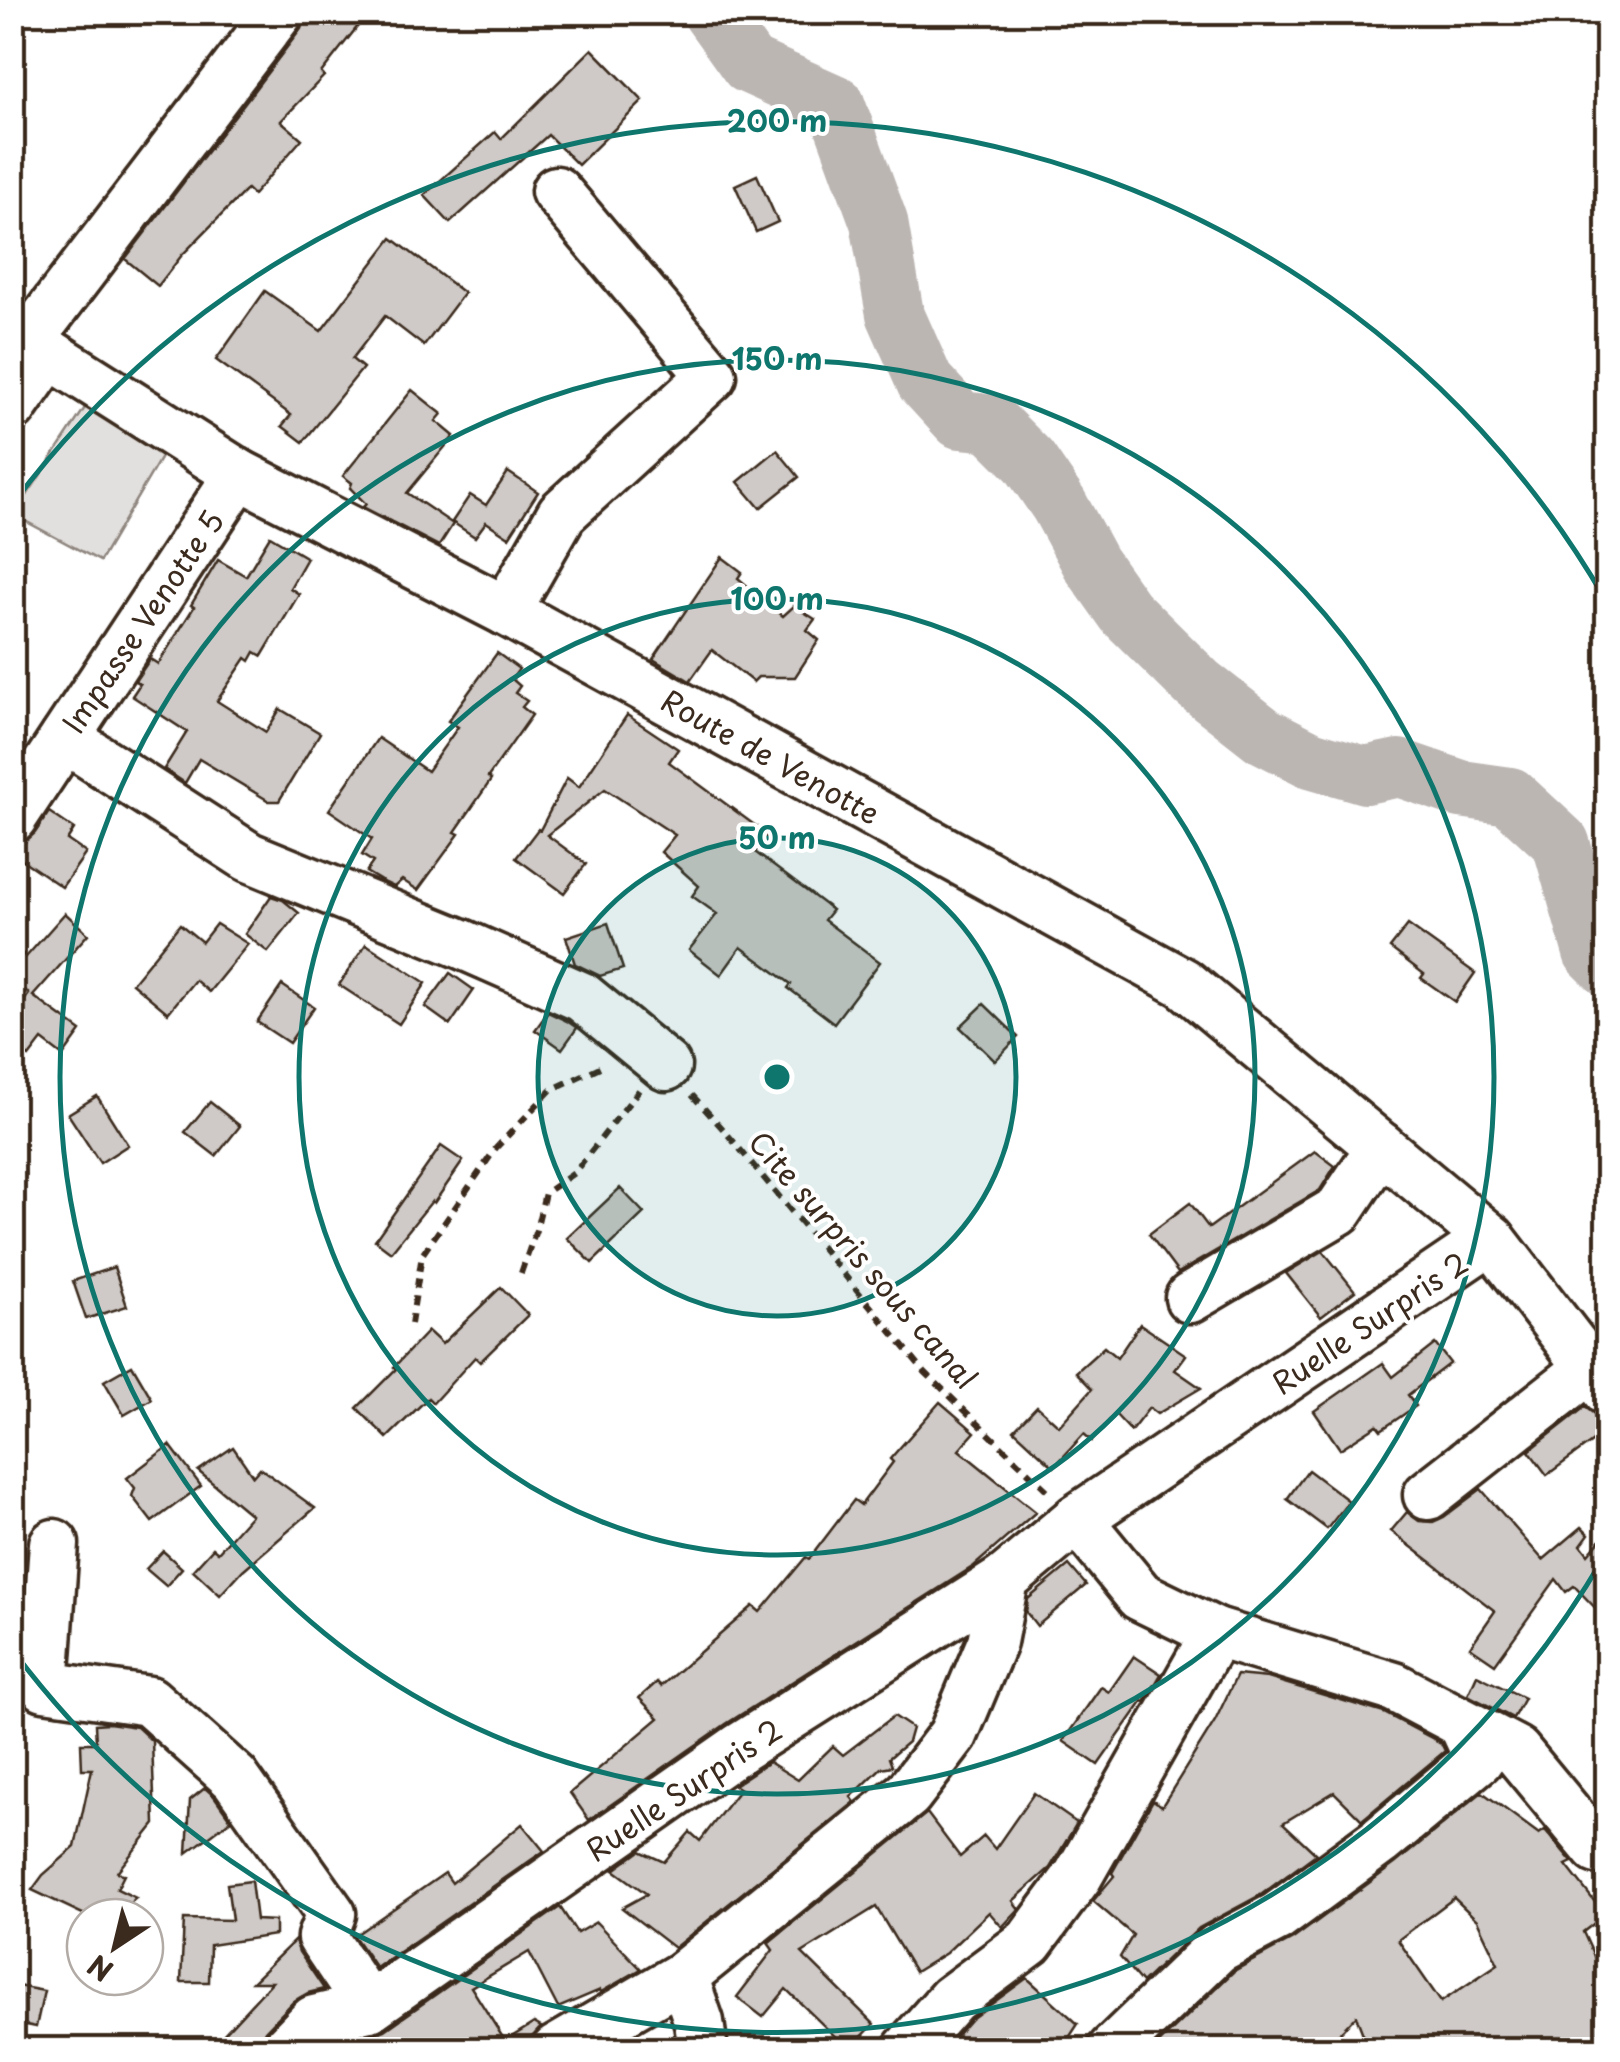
<svg xmlns="http://www.w3.org/2000/svg" width="1620" height="2062" viewBox="0 0 1620 2062" font-family="'Playpen Sans',sans-serif">
	<style>
		.green { fill: #e2e0de; stroke: #8e857e; stroke-width: 2.5 }
		.lines { fill: none; stroke-linecap: round; stroke-linejoin: round }
		.river { stroke: #bcb6b3; stroke-width: 58 }
		.building { fill: #cfcac7; stroke: #3b2a1e; stroke-width: 2.5; fill-rule: evenodd }
		.minor-casing { stroke: #3b2a1e; stroke-width: 55 }
		.path { stroke: #3b2a1e; stroke-width: 6; stroke-dasharray: 10 8; stroke-linecap: butt }
		.minor { stroke: #fff; stroke-width: 48 }
		.ring { fill: none; stroke: #0f766e; stroke-width: 5 }
		.labels { text-anchor: middle; dominant-baseline: central; stroke-width: 8; stroke-linejoin: round; paint-order: stroke }
		.street-label { font-size: 30px; fill: #3b2a1e; stroke: #fff }
		.centre { fill: #0f766e; stroke: #fff; stroke-width: 5 }
		.ring-label { font-size: 30px; text-anchor: middle; font-weight: bold; fill: #0f766e; stroke: #fff; stroke-width: 8; stroke-linejoin: round; paint-order: stroke }
	</style>
	<rect width="100%" height="100%" fill="#fff"/>
	<filter id="ink" filterUnits="userSpaceOnUse"><feTurbulence type="fractalNoise" baseFrequency=".01" numOctaves="2"/><feDisplacementMap in="SourceGraphic" scale="20" xChannelSelector="R" yChannelSelector="G"/><feConvolveMatrix kernelMatrix="1 2 1 2 8 2 1 2 1" color-interpolation-filters="sRGB"/></filter>
	<g filter="url(#ink)">
		<polygon class="green" points="94,394 174,435 100,561 14,515"/>
		<g class="lines">
			<polyline class="river" points="711,12 749,65 836,104 879,222 895,314 925,382 960,420 991,423 1029,461 1059,505 1091,564 1125,612 1198,684 1263,735 1310,759 1365,775 1399,768 1461,789 1510,796 1561,843 1592,952 1608,968"/>
		</g>
		<g class="building">
			<polygon points="306,12 369,12 321,73 324,76 281,121 302,139 253,195 247,189 182,255 158,286 125,259 301,29"/>
			<polygon points="592,49 643,101 578,165 548,135 450,223 424,195 495,132 501,139"/>
			<polygon points="757,175 778,222 756,232 735,185"/>
			<polygon points="392,238 464,293 424,346 385,316 352,359 363,368 303,442 282,426 291,415 216,360 265,291 321,331"/>
			<polygon points="412,390 442,414 436,421 454,436 407,493 453,524 439,546 363,507 366,504 350,488 352,483 343,476"/>
			<polygon points="777,450 799,477 760,508 738,482"/>
			<polygon points="508,472 538,492 509,537 486,522 475,537 452,522 470,495 486,505"/>
			<polygon points="270,536 307,558 290,588 299,594 262,656 255,652 250,661 246,658 217,701 266,732 280,709 320,733 279,801 269,801 199,759 185,783 164,769 187,732 132,696 140,684 135,681 150,659 158,664 194,607 191,605 218,560 246,576"/>
			<polygon points="722,557 742,572 738,578 783,616 794,606 815,619 807,630 819,640 795,677 758,677 753,682 712,650 690,681 653,659"/>
			<polygon points="497,653 519,669 512,679 520,686 515,693 527,701 522,707 532,715 488,777 491,780 455,832 459,834 418,890 402,880 394,887 381,881 366,872 373,862 362,855 372,839 329,810 378,738 427,771 458,727 448,721"/>
			<polygon points="627,715 678,749 669,762 768,835 755,852 832,910 824,920 880,962 834,1023 788,988 791,984 741,947 721,975 689,950 717,914 692,896 699,886 661,852 675,835 605,789 547,835 586,864 564,893 516,858 538,829 540,830 567,778 579,787"/>
			<polygon points="49,812 74,829 67,840 86,853 62,887 12,853 18,844 25,842 35,833"/>
			<polygon points="271,896 283,900 299,913 268,952 245,934"/>
			<polygon points="65,913 88,934 33,996 81,1031 63,1056 42,1040 29,1057 12,1044 12,1017 29,994 12,977 12,943 26,957"/>
			<polygon points="608,923 623,969 600,976 575,964 566,937"/>
			<polygon points="180,924 202,942 216,924 248,944 209,992 195,980 168,1013 132,983"/>
			<polygon points="1408,925 1475,973 1455,1002 1421,978 1424,974 1390,948"/>
			<polygon points="366,944 426,983 399,1024 339,985"/>
			<polygon points="450,973 474,990 450,1025 425,1007"/>
			<polygon points="282,985 314,1007 289,1043 257,1022"/>
			<polygon points="984,1004 1018,1037 995,1061 960,1027"/>
			<polygon points="548,1012 567,1021 577,1028 562,1049 535,1030"/>
			<polygon points="97,1096 128,1145 100,1163 68,1114"/>
			<polygon points="210,1102 240,1126 216,1156 185,1132"/>
			<polygon points="441,1146 463,1161 434,1203 432,1201 391,1252 375,1240"/>
			<polygon points="1315,1151 1335,1166 1320,1190 1178,1273 1149,1234 1190,1203 1209,1228"/>
			<polygon points="620,1188 644,1213 592,1263 567,1238"/>
			<polygon points="1323,1251 1355,1291 1321,1317 1286,1273"/>
			<polygon points="114,1267 127,1306 86,1319 73,1281"/>
			<polygon points="501,1287 528,1315 480,1362 475,1357 433,1403 428,1398 387,1438 357,1408 396,1369 394,1367 428,1331 442,1344"/>
			<polygon points="1140,1324 1186,1355 1175,1370 1201,1388 1157,1414 1149,1408 1131,1431 1115,1414 1092,1441 1084,1434 1054,1467 1014,1430 1037,1406 1059,1426 1092,1389 1076,1372 1104,1347 1117,1358"/>
			<polygon points="1435,1344 1450,1363 1408,1395 1416,1406 1381,1430 1377,1425 1340,1449 1314,1411 1383,1363 1393,1377"/>
			<polygon points="132,1365 152,1399 124,1415 104,1381"/>
			<polygon points="940,1402 975,1432 959,1450 1036,1512 974,1566 726,1724 589,1820 570,1793 659,1718 639,1698 657,1682 661,1686 753,1606 760,1612 806,1557 809,1559 854,1500 861,1505 893,1462 890,1459"/>
			<polygon points="1585,1407 1597,1416 1603,1417 1608,1423 1608,1430 1547,1475 1529,1451"/>
			<polygon points="170,1445 201,1486 152,1522 132,1496 135,1488 127,1478"/>
			<polygon points="233,1447 253,1476 260,1468 315,1508 243,1570 220,1595 193,1570 213,1548 218,1552 251,1515 198,1471"/>
			<polygon points="1308,1470 1349,1501 1327,1529 1287,1499"/>
			<polygon points="1481,1489 1543,1560 1582,1527 1589,1534 1581,1545 1588,1554 1608,1531 1608,1621 1574,1586 1566,1592 1556,1579 1495,1664 1470,1647 1495,1611 1391,1531 1407,1512 1419,1521 1433,1522 1444,1517"/>
			<polygon points="163,1551 182,1568 166,1586 146,1569"/>
			<polygon points="1069,1565 1086,1585 1037,1626 1026,1612 1028,1599"/>
			<polygon points="1134,1656 1161,1674 1145,1702 1143,1701 1098,1765 1063,1741 1101,1687 1109,1692"/>
			<polygon points="1237,1675 1268,1678 1384,1713 1441,1743 1445,1751 1362,1820 1334,1792 1283,1823 1316,1854 1262,1894 1199,1928 1142,1983 1120,1957 1133,1935 1093,1901 1114,1876 1112,1873 1153,1800 1162,1806 1215,1721"/>
			<polygon points="1477,1675 1524,1698 1513,1718 1468,1695"/>
			<polygon points="894,1716 912,1728 908,1742 889,1758 892,1766 881,1768 851,1797 855,1802 674,1948 622,1908 647,1894 614,1870 640,1851 664,1862 690,1832 700,1841 740,1789 734,1785 769,1762 798,1780 833,1746 843,1755"/>
			<polygon points="109,1723 137,1727 152,1741 155,1824 117,1872 124,1875 117,1889 136,1898 114,1917 89,1917 32,1890 43,1875 75,1847 92,1769 82,1769 81,1743 96,1743 95,1724"/>
			<polygon points="205,1788 214,1796 231,1820 187,1853 190,1800"/>
			<path d="M1482,1792L1539,1834L1545,1830L1572,1862L1566,1865L1605,1915L1583,1932L1608,1987V2050H1369L1356,2016L1323,2050H1152L1234,1971L1293,1939L1396,1863ZM1454,1898L1477,1920L1498,1964L1441,2002L1398,1940Z"/>
			<polygon points="1034,1793 1077,1823 1050,1868 1013,1901 1019,1909 1002,1927 989,1912 946,1953 915,1972 876,1907 802,1953 874,2024 849,2050 786,1989 763,2017 737,1997 773,1950 768,1943 927,1813 960,1857 984,1836 995,1849"/>
			<polygon points="522,1824 544,1851 376,1968 354,1936 445,1873 452,1883"/>
			<polygon points="251,1881 256,1920 275,1921 275,1935 210,1945 209,1982 181,1982 184,1919 232,1920 227,1884"/>
			<polygon points="560,1907 577,1933 596,1922 641,1969 601,1992 600,1990 558,2008 529,1952 471,1987 505,2041 534,2023 541,2027 532,2037 529,2050 375,2050 367,2036 385,2030"/>
			<polygon points="295,1940 299,1952 324,1989 308,1993 294,2001 265,2031 259,2042 258,2050 209,2050 272,1982 252,1982"/>
			<polygon points="1027,1978 1078,2024 1061,2050 944,2050 971,2019"/>
			<polygon points="12,1985 44,1991 36,2027 12,2022"/>
		</g>
		<g class="lines">
			<defs>
				<g id="minor">
					<polyline points="12,330 239,474 506,611 1184,983 1491,1239 1608,1391"/>
					<polyline points="29,340 279,12"/>
					<polyline points="12,407 49,354"/>
					<polyline points="506,611 562,513 712,376 556,191"/>
					<polyline points="65,738 249,857 462,944 582,997 666,1066"/>
					<polyline points="12,818 239,474"/>
					<polyline points="1190,1298 1339,1210 1381,1147"/>
					<polyline points="1428,1495 1590,1368"/>
					<polyline points="1077,1519 1140,1596 1216,1633 1394,1687 1516,1751 1597,1849"/>
					<polyline points="54,1544 44,1686 149,1701 235,1778 331,1914 322,1937 369,2007"/>
					<polyline points="683,1976 699,2022 703,2050"/>
					<polyline points="285,2050 314,2020 369,2007 741,1747 1004,1580 1077,1519 1491,1239"/>
					<polyline points="556,2050 683,1976 908,1794 953,1735 992,1642 1004,1580"/>
					<polyline points="907,2050 952,1999 1029,1942 1078,1876 1216,1633"/>
					<polyline points="1112,2050 1218,1948 1277,1917 1380,1841 1479,1759 1463,1724"/>
				</g>
			</defs>
			<use href="#minor" class="minor-casing"/>
			<g class="path">
				<polyline points="692,1095 724,1130 925,1372 1051,1494"/>
				<polyline points="521,1273 536,1230 545,1193 574,1173 639,1090"/>
				<polyline points="411,1324 422,1255 496,1148 551,1090 604,1065"/>
			</g>
			<use href="#minor" class="minor"/>
		</g>
	</g>
	<circle cx="777" cy="1077" r="239" fill="#0f766e" fill-opacity=".12"/>
	<g class="ring">
		<circle cx="777" cy="1077" r="239"/>
		<circle cx="777" cy="1077" r="478"/>
		<circle cx="777" cy="1077" r="717"/>
		<path d="M1605 1555A956 956 0 0 1 14 1652M14 502A956 956 0 0 1 1605 599"/>
	</g>
	<g class="labels">
		<g class="street-label">
			<text transform="translate(142 621) rotate(-56)">Impasse Venotte 5</text>
			<text transform="translate(771 756) rotate(29)">Route de Venotte</text>
			<text transform="translate(864 1259) rotate(49)">Cite surpris sous canal</text>
			<text transform="translate(1369 1322) rotate(-34)">Ruelle Surpris 2</text>
			<text transform="translate(683 1789) rotate(-34)">Ruelle Surpris 2</text>
		</g>
	</g>
	<circle cx="777" cy="1077" r="15" class="centre"/>
	<g class="ring-label">
		<text x="777" y="132">200 m</text>
		<text x="777" y="370">150 m</text>
		<text x="777" y="610">100 m</text>
		<text x="777" y="849">50 m</text>
	</g>
	<rect width="1620" height="2062" fill="none" stroke="#fff" stroke-width="50"/>
	<rect x="25" y="25" width="1570" height="2012" fill="none" stroke="#3b2a1e" stroke-width="4" filter="url(#ink)"/>
	<g transform="translate(115 1947) rotate(215)"><circle r="48" fill="#ffffff" stroke="#b1aaa5" stroke-width="2.5"/>
	<path d="M0-8L18 38L0 25L-18 38Z" fill="#3b2a1e"/>
	<text y="-15" font-size="28" font-weight="bold" text-anchor="middle" fill="#3b2a1e">N</text>
	</g>
</svg>
